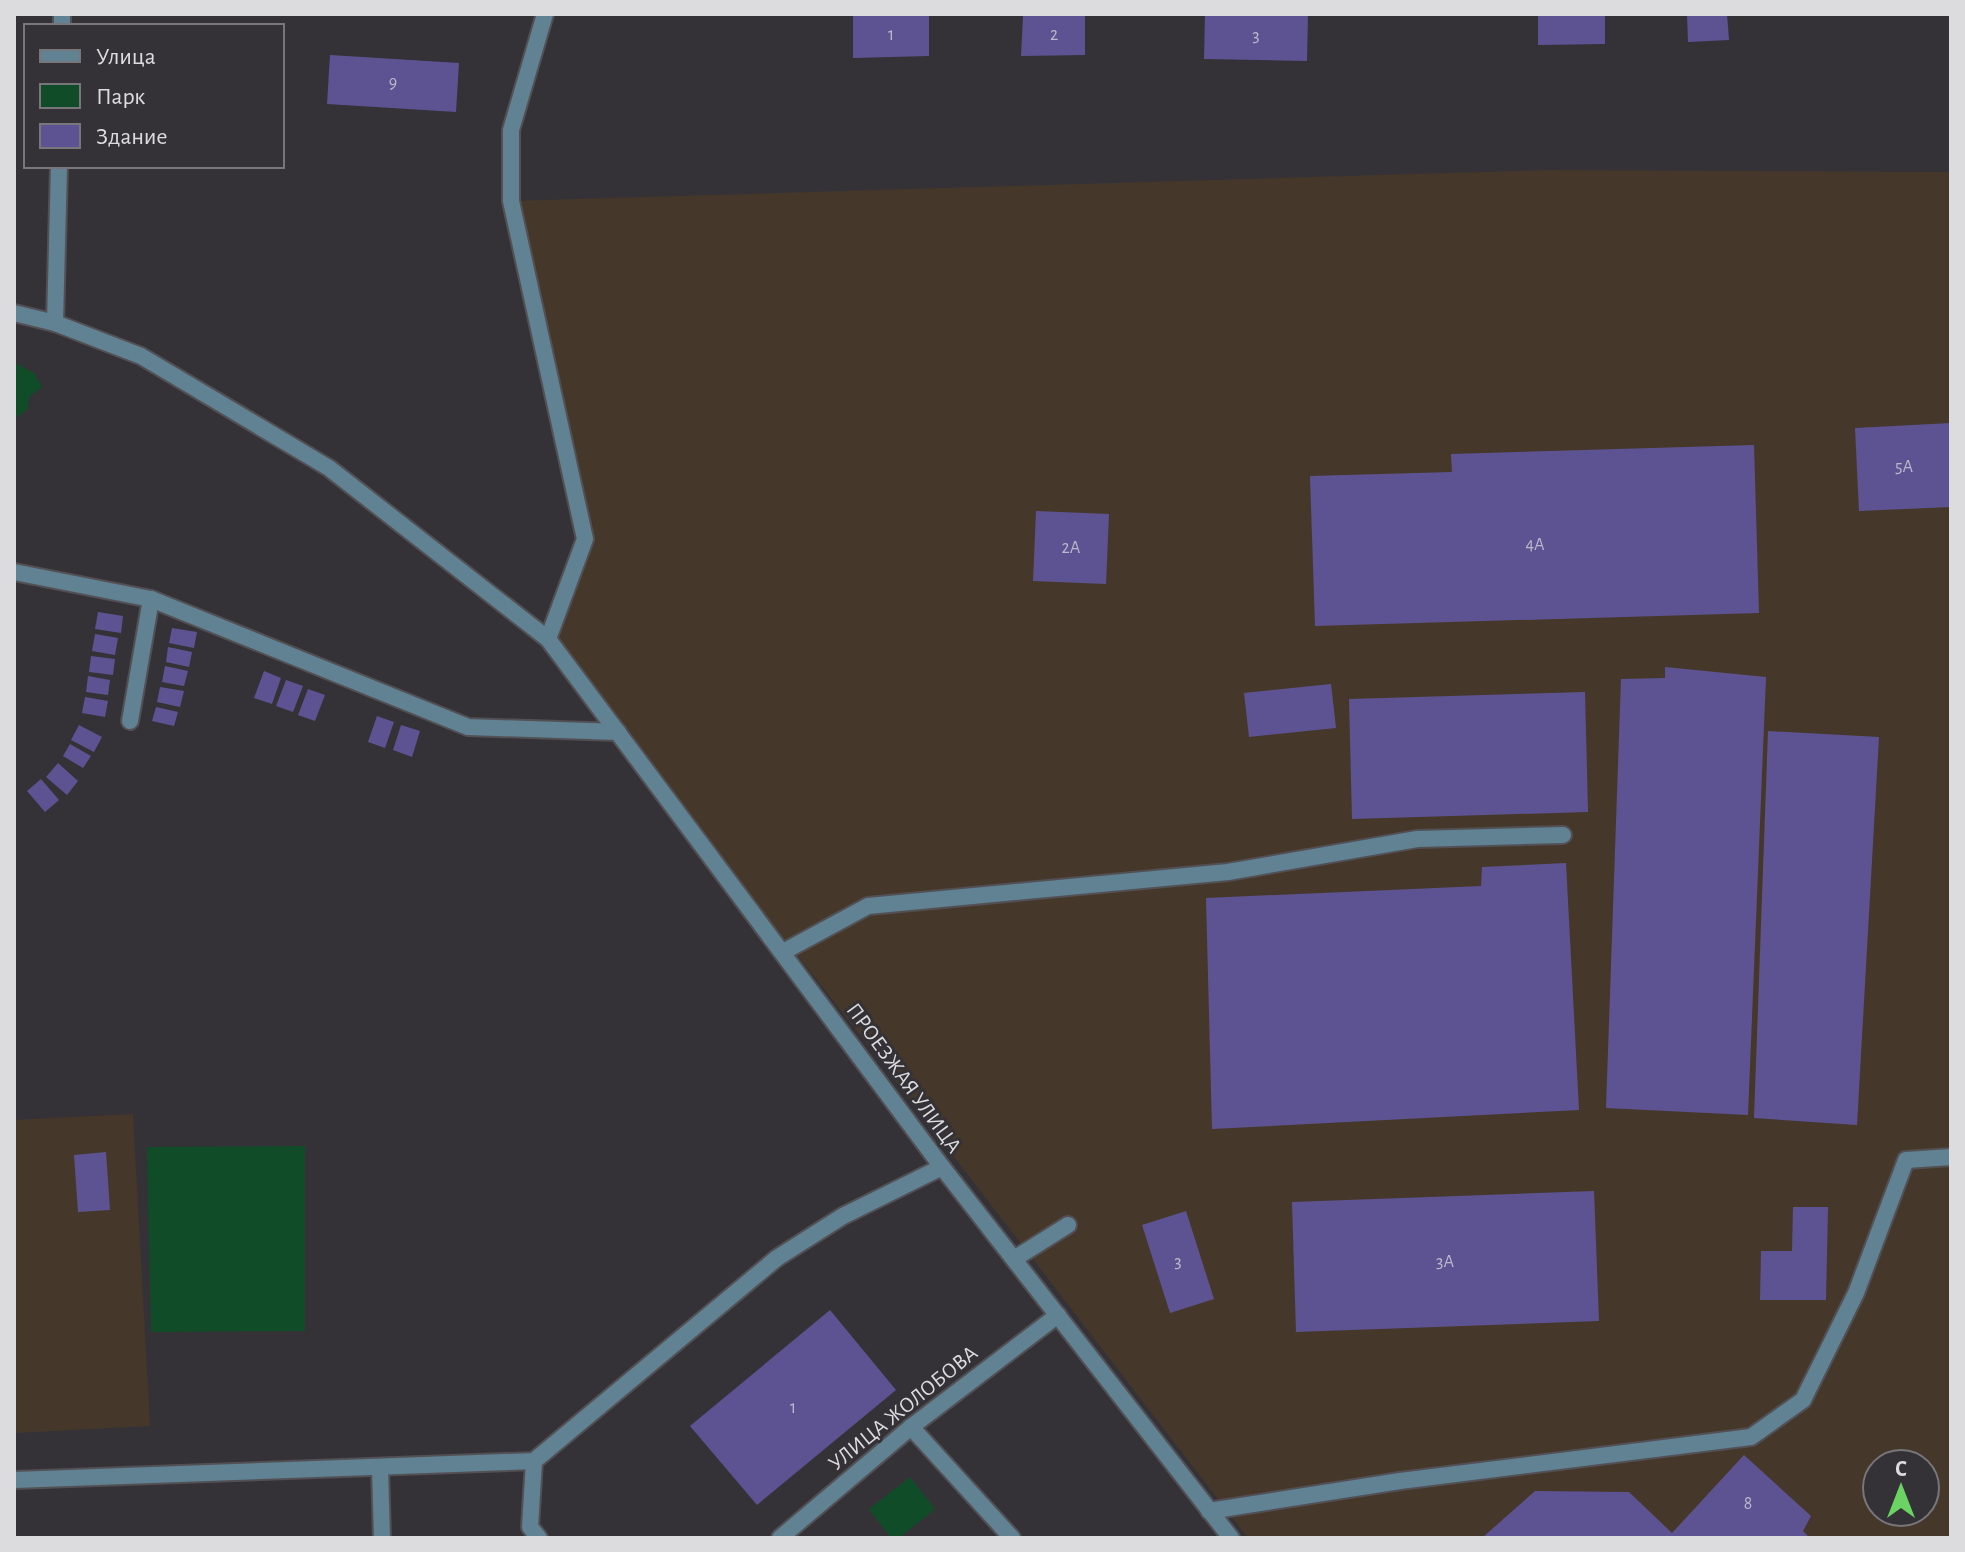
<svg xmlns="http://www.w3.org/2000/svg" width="1965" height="1552" viewBox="0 0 1965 1552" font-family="'Alegreya Sans',sans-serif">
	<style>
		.industrial { fill: #45382a; fill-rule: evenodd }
		.green { fill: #104c28 }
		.building { fill: #5e5392 }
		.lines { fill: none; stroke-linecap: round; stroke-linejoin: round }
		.service-casing { stroke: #525055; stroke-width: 20 }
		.minor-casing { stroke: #525055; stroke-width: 20 }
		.tertiary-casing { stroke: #525055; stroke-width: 20 }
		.service { stroke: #608292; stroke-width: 16 }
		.minor { stroke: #608292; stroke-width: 16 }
		.tertiary { stroke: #608292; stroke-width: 16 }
		.labels { text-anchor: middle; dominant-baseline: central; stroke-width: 6; stroke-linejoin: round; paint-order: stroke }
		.number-label { font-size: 18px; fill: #bcb9cb }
		.street-label { font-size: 22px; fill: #dcdbde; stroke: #343237 }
	</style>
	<rect width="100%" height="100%" fill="#343237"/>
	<g class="industrial">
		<path d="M1549,170L1951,172V1538H1248L850,1022L548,639L585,539L511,201ZM1877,1464H1925V1512H1877Z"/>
		<polygon points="133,1114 150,1426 14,1433 14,1120"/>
	</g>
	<g class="green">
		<polygon points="16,363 34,373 42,387 29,397 28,409 14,419"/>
		<polygon points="305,1146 305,1331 151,1332 147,1147"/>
		<polygon points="910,1477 935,1509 899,1538 891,1538 869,1509"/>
	</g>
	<g class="building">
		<polygon points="853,14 929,14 929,56 853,58"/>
		<polygon points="1205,14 1308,14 1307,61 1204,59"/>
		<polygon points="1538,14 1605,14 1605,44 1538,45"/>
		<polygon points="1687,14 1727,14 1729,40 1688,42"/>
		<polygon points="1023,16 1085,16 1085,55 1021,56"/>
		<polygon points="330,55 459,63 456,112 327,104"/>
		<polygon points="1951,423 1951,507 1859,511 1855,428"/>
		<polygon points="1754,445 1759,613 1315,626 1310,476 1452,472 1451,454"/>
		<polygon points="1036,511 1109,514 1106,584 1033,581"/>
		<polygon points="98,612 123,616 121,633 95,629"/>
		<polygon points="172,628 197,632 194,648 169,643"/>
		<polygon points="95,634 118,638 115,655 92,651"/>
		<polygon points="168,647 192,652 189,667 166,662"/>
		<polygon points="91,656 115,659 113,675 89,672"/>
		<polygon points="165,666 188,671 184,686 162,682"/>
		<polygon points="1665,667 1766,677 1748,1115 1606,1108 1621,679 1665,678"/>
		<polygon points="264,671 281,678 272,704 254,698"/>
		<polygon points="88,676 110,680 108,695 86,692"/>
		<polygon points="286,680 303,686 293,712 276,706"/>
		<polygon points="1331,684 1336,728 1249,737 1244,693"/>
		<polygon points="160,687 184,691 180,707 157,702"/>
		<polygon points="308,689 325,695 315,721 298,715"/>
		<polygon points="1585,692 1588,812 1352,819 1349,699"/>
		<polygon points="85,697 108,701 105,717 82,713"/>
		<polygon points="156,707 178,712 174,726 152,721"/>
		<polygon points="377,716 394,722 385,748 368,742"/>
		<polygon points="79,725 102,737 94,752 71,740"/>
		<polygon points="401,725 420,731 412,757 393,750"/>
		<polygon points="1768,731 1879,737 1857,1125 1754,1118"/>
		<polygon points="70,744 91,756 83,768 63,756"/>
		<polygon points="58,763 78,781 67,795 46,777"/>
		<polygon points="41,779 59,800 45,812 27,791"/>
		<polygon points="1566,863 1579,1110 1212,1129 1206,898 1481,886 1482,867"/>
		<polygon points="106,1152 110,1210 78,1212 74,1155"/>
		<polygon points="1594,1191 1599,1321 1296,1332 1292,1202"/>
		<polygon points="1793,1207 1828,1207 1826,1300 1760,1300 1761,1251 1792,1251"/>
		<polygon points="1186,1211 1214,1299 1170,1313 1142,1225"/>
		<polygon points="830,1310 896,1390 757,1505 690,1426"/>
		<polygon points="1744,1455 1811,1516 1803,1531 1810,1538 1482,1538 1535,1491 1629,1492 1672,1533"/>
	</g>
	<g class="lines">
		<defs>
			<g id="service">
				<polyline points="62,26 62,14"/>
				<polyline points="55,323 59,166"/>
				<polyline points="14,572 151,599 468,727 618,732"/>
				<polyline points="130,721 151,599"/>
				<polyline points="783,952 868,906 1228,872 1417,839 1563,835"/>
				<polyline points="1014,1259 1068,1225"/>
				<polyline points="534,1461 530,1527 539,1538"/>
				<polyline points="380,1467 382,1538"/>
				<polyline points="1209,1511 1400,1481 1751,1437 1803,1400 1856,1293 1906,1160 1951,1157"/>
			</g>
			<g id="minor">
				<polyline points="545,14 511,130 511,201 585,539 548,639"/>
				<polyline points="911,1427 1012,1538"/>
				<polyline points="14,1480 534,1461 777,1258 843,1216 942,1167"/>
				<polyline points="780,1538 911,1427 1058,1315"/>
			</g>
			<polyline id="tertiary" points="14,313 55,323 141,356 329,468 548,639 942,1167 1231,1538"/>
		</defs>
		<use href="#service" class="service-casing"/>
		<use href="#minor" class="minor-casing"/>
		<use href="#tertiary" class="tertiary-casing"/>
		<use href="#service" class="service"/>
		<use href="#minor" class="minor"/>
		<use href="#tertiary" class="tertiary"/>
	</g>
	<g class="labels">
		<g class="number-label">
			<text x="891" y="35">1</text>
			<text x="1054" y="35">2</text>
			<text x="1256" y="36">3</text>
			<text x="393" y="83">9</text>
			<text x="1904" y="467">5А</text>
			<text x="1535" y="545">4А</text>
			<text x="1071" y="548">2А</text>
			<text x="1178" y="1262">3</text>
			<text x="1445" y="1262">3А</text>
			<text x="793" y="1408">1</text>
			<text x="1748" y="1504">8</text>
		</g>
		<g class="street-label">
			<text transform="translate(904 1078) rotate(54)">ПРОЕЗЖАЯ УЛИЦА</text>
			<text transform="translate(903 1408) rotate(-39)">УЛИЦА ЖОЛОБОВА</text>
		</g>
	</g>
	<rect width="1965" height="1552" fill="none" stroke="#dcdbde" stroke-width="32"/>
	<rect x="24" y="24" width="260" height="144" fill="#343237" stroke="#77767a" stroke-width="2"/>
	<rect x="40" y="50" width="40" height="12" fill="#608292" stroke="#77767a" stroke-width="2"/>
	<text x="96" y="64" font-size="24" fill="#dcdbde">Улица</text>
	<rect x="40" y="84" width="40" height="24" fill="#104c28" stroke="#77767a" stroke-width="2"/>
	<text x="96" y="104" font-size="24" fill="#dcdbde">Парк</text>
	<rect x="40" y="124" width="40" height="24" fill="#5e5392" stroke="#77767a" stroke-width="2"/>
	<text x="96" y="144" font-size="24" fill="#dcdbde">Здание</text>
	<g transform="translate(1901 1488)"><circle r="38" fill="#343237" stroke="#77767a" stroke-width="2"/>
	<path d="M0-6L14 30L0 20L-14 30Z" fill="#6ad363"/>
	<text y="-12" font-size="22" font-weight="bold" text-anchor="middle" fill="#dcdbde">С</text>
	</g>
</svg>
